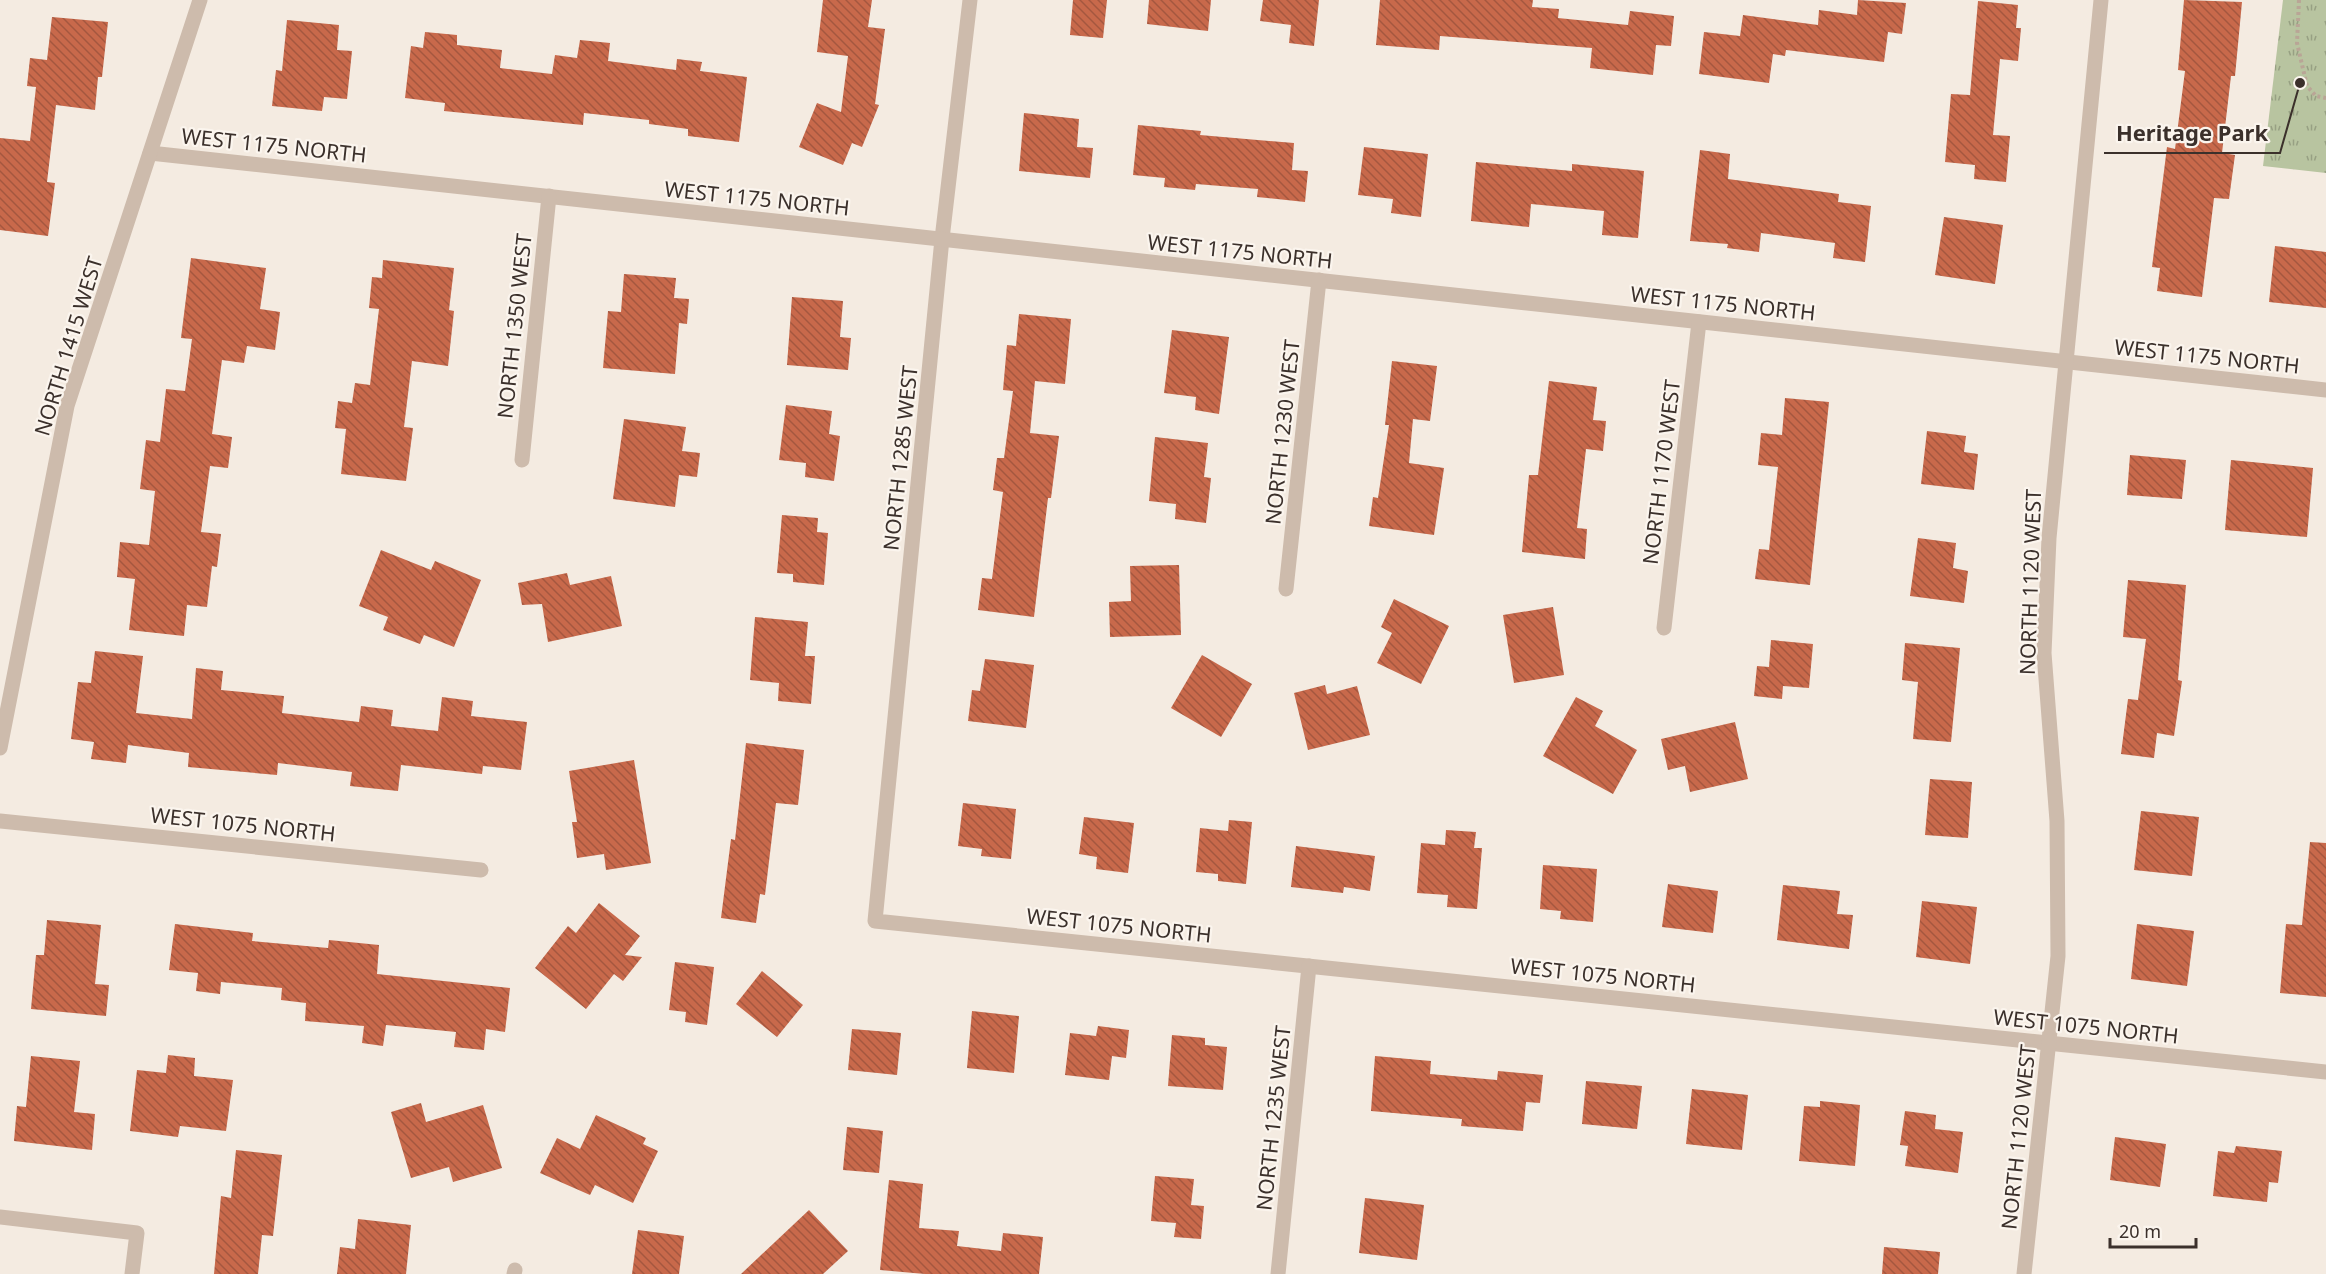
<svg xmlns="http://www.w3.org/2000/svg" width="2326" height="1274" viewBox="0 0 2326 1274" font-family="'Noto Sans',sans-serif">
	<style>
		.park { fill: url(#park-tufts) }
		.building { fill: url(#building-back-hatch) }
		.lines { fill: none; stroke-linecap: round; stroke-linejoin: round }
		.path { stroke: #b9a596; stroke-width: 4; stroke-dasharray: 3 3; stroke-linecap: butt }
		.minor { stroke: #cdbbac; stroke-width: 15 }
		.labels { text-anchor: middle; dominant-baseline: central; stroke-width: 4.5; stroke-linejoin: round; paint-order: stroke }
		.street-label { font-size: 21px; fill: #3b302b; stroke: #fbf5ee }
		.leader { fill: none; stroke: #3b302b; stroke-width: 2 }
		.callout-dot { fill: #3b302b; stroke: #fbf5ee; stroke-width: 2 }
		.callout-label { font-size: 22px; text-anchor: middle; font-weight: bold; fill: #3b302b; stroke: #fbf5ee; stroke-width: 4.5; stroke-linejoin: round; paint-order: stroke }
	</style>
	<defs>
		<pattern id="park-tufts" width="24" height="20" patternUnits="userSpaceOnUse" patternTransform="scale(1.5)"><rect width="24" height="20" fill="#b8c4a0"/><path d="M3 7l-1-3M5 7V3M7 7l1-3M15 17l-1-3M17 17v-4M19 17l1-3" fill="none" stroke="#97a083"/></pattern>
		<pattern id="building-back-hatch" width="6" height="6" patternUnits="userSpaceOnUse" patternTransform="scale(1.5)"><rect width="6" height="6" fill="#c8694b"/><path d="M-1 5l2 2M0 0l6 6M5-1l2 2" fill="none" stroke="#a4573f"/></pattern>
	</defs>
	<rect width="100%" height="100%" fill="#f4ebe1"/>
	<polygon class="park" points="2283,0 2326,0 2326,173 2263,166"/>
	<g class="building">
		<polygon points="823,0 872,0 868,27 885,29 875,104 879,105 862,147 852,143 843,165 799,147 817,103 841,112 848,56 817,52"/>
		<polygon points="1073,0 1107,0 1103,38 1070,35"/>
		<polygon points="1149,0 1211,0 1208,31 1147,24"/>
		<polygon points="1263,0 1319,0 1314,46 1289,43 1291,25 1260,21"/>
		<polygon points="1380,0 1533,0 1532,7 1559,9 1558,18 1628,25 1630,11 1674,16 1671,46 1656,45 1653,75 1590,68 1592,48 1440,36 1439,50 1376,45"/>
		<polygon points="1858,0 1906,3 1902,34 1888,32 1884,62 1786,50 1785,56 1773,54 1769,83 1699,74 1704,32 1740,36 1743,15 1818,25 1819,10 1857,15"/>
		<polygon points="2184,0 2242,2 2235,76 2231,76 2222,153 2235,155 2229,199 2214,198 2202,297 2157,291 2160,268 2152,267 2167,147 2175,149 2185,71 2178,70"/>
		<polygon points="1978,1 2018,5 2016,28 2021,28 2018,61 2000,59 1993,135 2010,136 2006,182 1974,179 1975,165 1945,162 1951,94 1970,95"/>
		<polygon points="52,17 108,22 102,77 98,77 95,110 56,105 47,182 55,183 48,236 0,230 0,138 30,141 36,87 27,86 30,58 47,60"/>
		<polygon points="287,20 339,25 337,50 352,51 347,99 324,97 322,111 272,106 276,70 282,71"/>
		<polygon points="425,32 457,35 457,45 502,50 500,68 552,74 555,55 577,58 580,40 610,43 608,61 676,70 677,59 702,62 700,71 747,77 739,142 688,136 688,129 649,124 649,120 584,113 583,125 444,111 445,103 405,98 411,46 423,48"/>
		<polygon points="1024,113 1079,119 1077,147 1093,148 1090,178 1019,171"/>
		<polygon points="1138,125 1201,131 1200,135 1294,143 1292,170 1308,171 1305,202 1257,197 1258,189 1196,184 1195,190 1164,187 1165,178 1133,175"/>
		<polygon points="1364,147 1428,154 1421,217 1391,213 1393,199 1358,195"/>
		<polygon points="1700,150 1730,154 1728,179 1839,194 1838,202 1871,206 1865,262 1833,258 1835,243 1761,233 1759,252 1727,248 1728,244 1690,241"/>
		<polygon points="1476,162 1572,171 1572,164 1644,171 1638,238 1602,235 1604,211 1531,204 1529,227 1471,221"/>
		<polygon points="1944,217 2003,225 1995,284 1935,275"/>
		<polygon points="2275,246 2326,252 2326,308 2269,302"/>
		<polygon points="191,258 266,268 260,309 280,312 275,350 247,346 244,363 222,360 212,434 232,437 228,468 210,466 201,532 221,534 217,567 212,566 207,607 187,605 184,636 129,630 135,579 117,577 120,542 149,545 155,491 140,489 146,440 160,442 166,389 185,391 192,339 181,338"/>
		<polygon points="383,260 454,268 449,310 454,311 448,366 412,361 404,427 413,428 406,481 341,474 346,429 335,428 338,401 352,403 355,383 370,385 379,309 369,308 372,277 382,278"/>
		<polygon points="624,274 676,278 674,298 689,299 687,324 679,323 675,374 603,368 608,311 621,312"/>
		<polygon points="792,297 843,301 840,337 851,338 848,370 787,365"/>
		<polygon points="1019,314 1071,319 1065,384 1035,381 1030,433 1059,436 1051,498 1048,498 1034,617 978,610 982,578 992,579 1003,492 993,490 997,458 1004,458 1013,391 1003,390 1007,345 1016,346"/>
		<polygon points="1172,330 1229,337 1219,414 1195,410 1196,397 1164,393"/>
		<polygon points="1392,361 1437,366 1430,421 1413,419 1409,463 1444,468 1434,535 1369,526 1373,497 1378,498 1389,425 1385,425"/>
		<polygon points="1549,381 1597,387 1593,420 1606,421 1603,451 1586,449 1577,528 1587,529 1585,559 1522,552 1529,475 1538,475"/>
		<polygon points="1785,398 1829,402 1810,585 1755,579 1759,549 1769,550 1778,467 1758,465 1761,433 1782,435"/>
		<polygon points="786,405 832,411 829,434 840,436 834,481 805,477 806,463 779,460"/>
		<polygon points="624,419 686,427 682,451 700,453 697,477 679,475 675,507 613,499"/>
		<polygon points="1927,431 1966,436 1964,452 1978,454 1974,490 1921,484"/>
		<polygon points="1155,437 1208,443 1204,477 1211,478 1206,523 1175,519 1176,504 1149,501"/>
		<polygon points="2130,455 2186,460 2182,499 2127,495"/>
		<polygon points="2231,460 2313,468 2307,537 2225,530"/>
		<polygon points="782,515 818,518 817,532 828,533 824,585 793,582 793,574 777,573"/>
		<polygon points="1918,538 1956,543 1953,568 1968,571 1964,603 1910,596"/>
		<polygon points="381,550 431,570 435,561 481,580 454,647 424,635 420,644 383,630 388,617 359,606"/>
		<polygon points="1179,565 1181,635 1110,637 1109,602 1131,601 1130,566"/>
		<polygon points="567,573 570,585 611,576 622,626 548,642 542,604 522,605 518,583"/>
		<polygon points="2128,580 2186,585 2178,680 2182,681 2174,736 2157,733 2154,758 2121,754 2128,699 2138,700 2146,639 2123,637"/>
		<polygon points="1394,599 1449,626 1421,684 1377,663 1392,633 1381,627"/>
		<polygon points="1553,607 1564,675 1514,683 1503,615"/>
		<polygon points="755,617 808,622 805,656 815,656 811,704 778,701 779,683 750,680"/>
		<polygon points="1771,640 1813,644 1809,688 1783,686 1782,699 1754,696 1757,666 1769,667"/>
		<polygon points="1905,643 1960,648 1951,742 1913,739 1918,682 1902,680"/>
		<polygon points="95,651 143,656 136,713 192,719 196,668 223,671 221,690 284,696 282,713 359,722 361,706 393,710 391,726 438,731 442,697 473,701 471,716 527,722 521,770 483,766 482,774 401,765 398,791 350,786 352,772 278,763 277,775 188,767 189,753 128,745 126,763 91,759 94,742 71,739 78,682 91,683"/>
		<polygon points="1202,655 1252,684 1221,737 1171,708"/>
		<polygon points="985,659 1034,665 1026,728 968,721 972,690 980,691"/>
		<polygon points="1325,685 1327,694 1357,686 1370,735 1308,750 1294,693"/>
		<polygon points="1576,697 1603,711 1595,726 1637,750 1613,794 1543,756"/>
		<polygon points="1735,722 1748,779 1690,792 1685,766 1668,770 1661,739"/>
		<polygon points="746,743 804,750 798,805 776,803 765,895 760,894 756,923 721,918 731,839 735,840"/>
		<polygon points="634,760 651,863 606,870 604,854 577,858 572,822 577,822 569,771"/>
		<polygon points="1930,779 1972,782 1968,838 1925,835"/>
		<polygon points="963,803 1016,809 1011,859 981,856 982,849 958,846"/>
		<polygon points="2141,811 2199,817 2192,876 2134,870"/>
		<polygon points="1084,817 1134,823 1128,873 1096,869 1097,857 1079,854"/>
		<polygon points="1229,820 1252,822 1246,884 1218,881 1218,874 1196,872 1200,828 1228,831"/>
		<polygon points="1446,830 1476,832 1474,848 1482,848 1477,909 1447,907 1448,895 1417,893 1421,843 1445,845"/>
		<polygon points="2310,842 2326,843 2326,997 2280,993 2286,924 2302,925"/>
		<polygon points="1296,846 1375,856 1370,891 1344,887 1343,893 1291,887"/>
		<polygon points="1543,865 1597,869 1593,922 1560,919 1561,911 1540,909"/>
		<polygon points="1668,884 1718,891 1713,933 1662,927"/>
		<polygon points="1783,885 1840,891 1837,914 1853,915 1849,949 1777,940"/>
		<polygon points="1922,901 1977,907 1970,964 1916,957"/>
		<polygon points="599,903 640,936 625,955 642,957 623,981 614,974 586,1009 535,968 568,926 576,933"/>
		<polygon points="47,920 101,925 95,984 109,985 106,1016 31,1009 36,955 44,955"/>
		<polygon points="175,924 253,933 252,941 328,948 329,940 379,945 377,974 510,988 505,1032 486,1029 484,1050 454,1047 456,1032 386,1025 383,1046 362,1043 364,1026 305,1021 306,1003 281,1000 282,988 221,982 220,994 196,991 198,973 169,970"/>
		<polygon points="2137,924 2194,931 2187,986 2131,979"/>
		<polygon points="675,962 714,967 707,1025 685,1022 686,1012 669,1010"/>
		<polygon points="762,971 803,1005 777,1037 736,1004"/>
		<polygon points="972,1011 1019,1016 1014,1073 967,1068"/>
		<polygon points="1098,1026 1129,1030 1126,1058 1112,1056 1109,1080 1065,1075 1070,1033 1096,1036"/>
		<polygon points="852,1029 901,1033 897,1075 848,1070"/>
		<polygon points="1172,1035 1205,1038 1205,1045 1227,1047 1223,1090 1168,1086"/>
		<polygon points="168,1055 195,1058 194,1076 233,1080 226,1131 180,1126 178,1137 130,1131 137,1070 166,1073"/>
		<polygon points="31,1056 80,1061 74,1112 95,1114 92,1150 14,1141 17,1106 26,1107"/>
		<polygon points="1375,1056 1431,1061 1430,1074 1497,1080 1498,1071 1543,1075 1540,1103 1526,1102 1523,1131 1461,1126 1462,1119 1371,1111"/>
		<polygon points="1586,1081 1642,1086 1637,1129 1582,1124"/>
		<polygon points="1692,1089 1748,1095 1742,1150 1686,1144"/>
		<polygon points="1820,1101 1860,1105 1855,1166 1799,1161 1804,1106 1820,1107"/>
		<polygon points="421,1103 426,1122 483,1105 502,1168 453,1182 449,1167 411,1178 391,1112"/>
		<polygon points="1905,1111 1936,1115 1935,1129 1963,1132 1958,1173 1905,1166 1908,1146 1900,1145"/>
		<polygon points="596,1115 646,1138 643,1144 658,1151 633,1203 595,1185 590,1195 540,1173 557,1138 580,1149"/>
		<polygon points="847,1127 883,1131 879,1173 843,1170"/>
		<polygon points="2115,1137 2166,1144 2160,1187 2110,1180"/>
		<polygon points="2236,1146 2282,1151 2278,1183 2269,1182 2267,1202 2213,1196 2218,1151 2234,1153"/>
		<polygon points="236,1150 282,1155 273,1236 262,1235 258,1274 214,1274 221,1196 231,1198"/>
		<polygon points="1155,1176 1194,1179 1191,1205 1204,1206 1201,1239 1174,1237 1176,1223 1151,1221"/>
		<polygon points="889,1180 923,1184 919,1228 959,1231 957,1246 1001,1251 1003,1233 1043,1237 1039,1274 925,1274 880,1270"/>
		<polygon points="1365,1198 1424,1205 1417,1260 1359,1253"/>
		<polygon points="809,1210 848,1251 823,1274 741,1274"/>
		<polygon points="358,1219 411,1225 406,1274 337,1274 340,1247 355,1249"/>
		<polygon points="638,1230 684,1236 679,1274 632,1274"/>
		<polygon points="1884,1247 1940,1252 1938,1274 1882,1274"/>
	</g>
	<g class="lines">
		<polyline class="path" points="2299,0 2297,43 2307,86 2316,96 2326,98"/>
		<g class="minor">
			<polyline points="970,0 942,239 875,921 2326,1072"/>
			<polyline points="150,153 2326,390"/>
			<polyline points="522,460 549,196"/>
			<polyline points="1286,589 1319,280"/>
			<polyline points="1664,628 1699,322"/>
			<polyline points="0,748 67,406 200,0"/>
			<polyline points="0,821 481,870"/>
			<polyline points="0,1217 137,1233 132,1274"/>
			<polyline points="514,1274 515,1270"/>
			<polyline points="1278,1274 1309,966"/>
			<polyline points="2024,1274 2058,956 2057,821 2044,653 2049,538 2101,0"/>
		</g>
	</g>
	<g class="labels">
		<g class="street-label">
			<text transform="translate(274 145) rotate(6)">WEST 1175 NORTH</text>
			<text transform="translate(757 198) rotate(6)">WEST 1175 NORTH</text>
			<text transform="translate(1240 251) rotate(6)">WEST 1175 NORTH</text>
			<text transform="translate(1723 303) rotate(6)">WEST 1175 NORTH</text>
			<text transform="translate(514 326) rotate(-84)">NORTH 1350 WEST</text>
			<text transform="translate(68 346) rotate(-73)">NORTH 1415 WEST</text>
			<text transform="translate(2207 356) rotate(6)">WEST 1175 NORTH</text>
			<text transform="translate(1282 432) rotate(-84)">NORTH 1230 WEST</text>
			<text transform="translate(900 458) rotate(-84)">NORTH 1285 WEST</text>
			<text transform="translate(1661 472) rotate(-83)">NORTH 1170 WEST</text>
			<text transform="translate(2030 582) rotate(-88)">NORTH 1120 WEST</text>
			<text transform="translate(243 824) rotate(6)">WEST 1075 NORTH</text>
			<text transform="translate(1119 925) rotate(6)">WEST 1075 NORTH</text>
			<text transform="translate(1603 975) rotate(6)">WEST 1075 NORTH</text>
			<text transform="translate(2086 1026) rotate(6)">WEST 1075 NORTH</text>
			<text transform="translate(1273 1118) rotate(-84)">NORTH 1235 WEST</text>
			<text transform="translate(2018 1137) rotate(-84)">NORTH 1120 WEST</text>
		</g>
	</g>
	<path class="leader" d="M2300 83L2280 153H2104"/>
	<circle class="callout-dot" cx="2300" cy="83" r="6"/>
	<g class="callout-label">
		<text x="2192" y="141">Heritage Park</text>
	</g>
	<path d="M2110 1238v9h86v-9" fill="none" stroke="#3b302b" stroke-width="3"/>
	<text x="2119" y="1238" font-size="18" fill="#3b302b" stroke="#fbf5ee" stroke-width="4.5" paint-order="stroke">20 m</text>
</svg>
